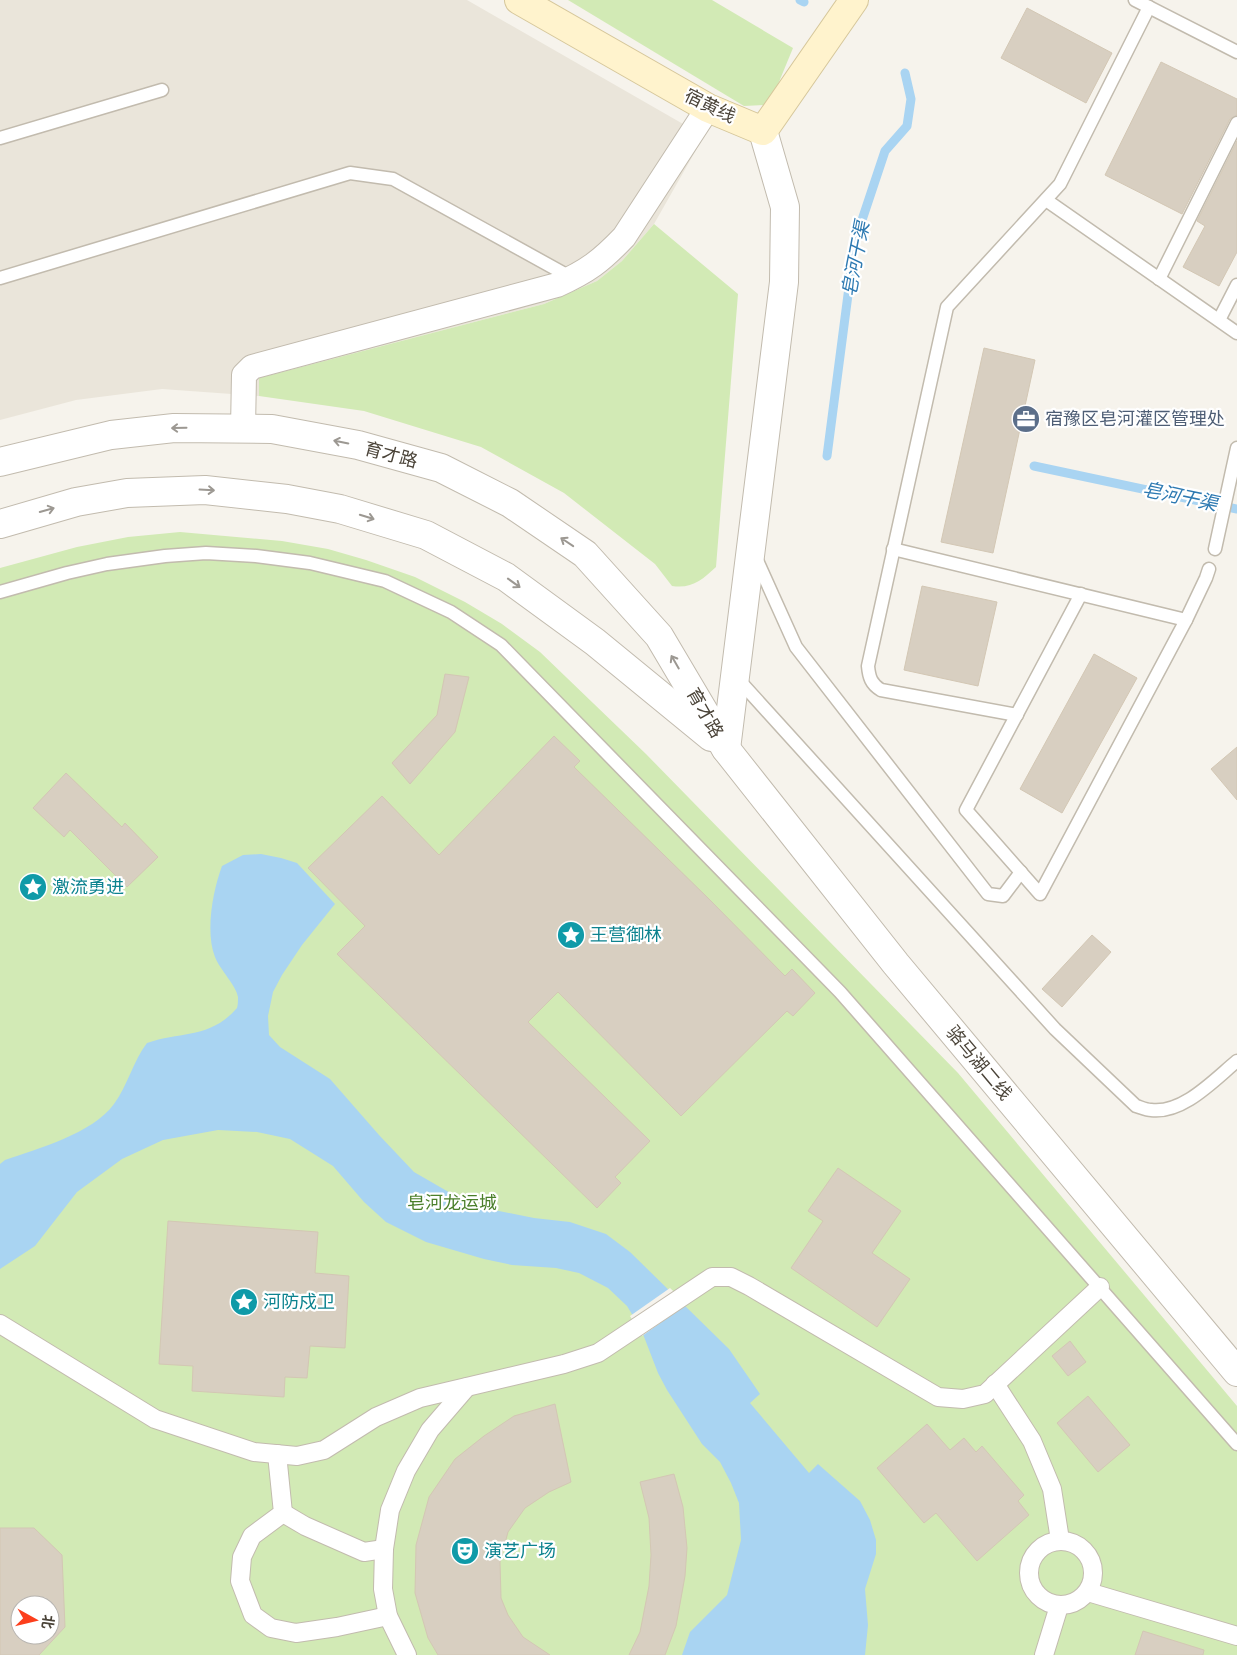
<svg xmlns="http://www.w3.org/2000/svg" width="1237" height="1655" viewBox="0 0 1237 1655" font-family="'Varela Round','Noto Sans SC',sans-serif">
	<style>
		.residential { fill: #eae5da }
		.green { fill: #d2eab5; fill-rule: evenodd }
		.water { fill: #a9d4f2 }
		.pier { fill: #f6f3ec }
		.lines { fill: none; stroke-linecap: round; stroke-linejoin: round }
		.stream { stroke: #a9d4f2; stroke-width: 9 }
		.building { fill: #d8cfc1; stroke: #d3c7b4; fill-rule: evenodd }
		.service-casing { stroke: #c2bbae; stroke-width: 15 }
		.pedestrian-casing { stroke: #c2bbae; stroke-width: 20 }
		.minor-casing { stroke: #c2bbae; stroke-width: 26 }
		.tertiary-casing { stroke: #c2bbae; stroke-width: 30 }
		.secondary-casing { stroke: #d6c79b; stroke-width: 30 }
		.service { stroke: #fff; stroke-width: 12 }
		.pedestrian { stroke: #fff; stroke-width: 18 }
		.minor { stroke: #fff; stroke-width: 24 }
		.tertiary { stroke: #fff; stroke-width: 28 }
		.secondary { stroke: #fff3cd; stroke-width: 28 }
		.oneway { stroke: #9c9892 }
		.labels { text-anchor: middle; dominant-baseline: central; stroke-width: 4.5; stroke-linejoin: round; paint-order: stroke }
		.street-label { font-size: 18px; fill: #4b4439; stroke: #fff }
		.service-label { font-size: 18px; fill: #4e5e75; stroke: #fff; text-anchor: start }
		.culture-label { font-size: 18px; fill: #0d838f; stroke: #fff; text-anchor: start }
		.park-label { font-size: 18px; fill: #4a7f2a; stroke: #fff }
		.water-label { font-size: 19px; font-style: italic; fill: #2e7ab2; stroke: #fff }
	</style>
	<rect width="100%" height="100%" fill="#f6f3ec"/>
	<polygon class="residential" points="0,0 467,0 704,136 654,224 622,261 597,281 544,304 259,378 259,396 162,389 76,400 0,420"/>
	<g class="green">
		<polygon points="568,0 712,0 793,48 774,94 764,105 744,106"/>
		<path d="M654,224L738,294L716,567C702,580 692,589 672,586L655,564L564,493L481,447L364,411L259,396V378L544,304L597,281L622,261Z"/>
		<path d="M180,532L282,541L328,549L366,560L415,577L465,602L502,624L540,652L646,754L958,1073L1237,1406V1655H0V568L77,547L128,537ZM20,1605H50V1635H20Z"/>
	</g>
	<path class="water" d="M261,854L281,858L297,863L335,904L302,945L282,975L273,992L268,1016L269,1035L280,1047L330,1079L379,1135L414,1172L459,1198L489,1209L534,1218L570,1222L606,1234L630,1252L729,1349L760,1394L750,1403L809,1473L818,1464L860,1501L870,1520L876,1540V1554L865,1589L868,1625L865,1655H682L690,1632L727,1595L741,1540L739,1503L731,1483L720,1462L702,1444L667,1390L658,1373L641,1329L627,1306L608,1288L579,1273L556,1268L512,1265L484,1259L426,1242L386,1222L364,1202L333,1166L290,1139L257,1132L218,1130L163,1140L122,1159L77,1192L35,1246L0,1269V1164L5,1160C39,1148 92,1134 114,1104C128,1085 133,1061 147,1043C182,1031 210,1039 237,1008C238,1005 238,1000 238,997C236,985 220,970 215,957C205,932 213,890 222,866L243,855Z"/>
	<polygon class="pier" points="670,1288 687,1304 642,1336 630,1316"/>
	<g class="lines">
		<g class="stream">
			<polyline points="800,0 804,2"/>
			<polyline points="827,456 855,241 885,151 907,126 911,99 905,73"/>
			<polyline points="1034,466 1237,509"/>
		</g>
	</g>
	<g class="building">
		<polygon points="1027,8 1112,53 1086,103 1001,58"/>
		<polygon points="1161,62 1237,99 1237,115 1230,119 1182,214 1105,175"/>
		<polygon points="1237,141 1237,252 1219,286 1183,267 1205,226 1197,221"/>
		<polygon points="984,348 1035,360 993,553 941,542"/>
		<polygon points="922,586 997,602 978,686 904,670"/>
		<polygon points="1094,654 1137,678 1062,813 1020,789"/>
		<polygon points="445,674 469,677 455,732 410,784 392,763 437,715"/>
		<polygon points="554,736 580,761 574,767 709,899 785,976 792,969 815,993 793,1016 787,1011 681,1116 558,992 528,1022 650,1141 615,1177 621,1183 597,1208 337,954 365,926 308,868 382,796 439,855"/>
		<polygon points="1237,747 1237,800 1211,769"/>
		<polygon points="66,773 122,827 125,823 158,857 127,887 70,830 64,837 33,808"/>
		<polygon points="1092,935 1111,952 1062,1007 1042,989"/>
		<polygon points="838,1168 901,1211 872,1253 910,1279 877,1327 791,1268 823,1221 808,1211"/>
		<polygon points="168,1221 318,1232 315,1273 349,1276 345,1348 310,1346 307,1378 285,1377 284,1397 192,1391 193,1366 159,1364"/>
		<polygon points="1070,1341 1086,1362 1068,1376 1052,1356"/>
		<polygon points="1088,1396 1130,1445 1098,1472 1057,1423"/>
		<polygon points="555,1404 571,1482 549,1492 525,1508 508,1532 500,1562 501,1598 508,1615 523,1637 550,1655 438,1655 428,1638 415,1593 416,1545 429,1497 455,1459 484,1436 514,1416"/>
		<polygon points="927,1424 950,1450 964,1438 976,1452 982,1446 1024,1495 1018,1501 1029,1515 977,1561 936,1513 924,1523 877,1468"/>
		<polygon points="674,1474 683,1507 687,1548 685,1576 676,1626 665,1655 629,1655 640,1632 649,1586 651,1555 649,1518 640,1482"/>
		<path d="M0,1528H34L62,1555L65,1627L39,1655H0ZM20,1605H50V1635H20Z"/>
		<polygon points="1143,1631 1204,1650 1203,1655 1135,1655"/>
	</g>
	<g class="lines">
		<defs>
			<g id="service">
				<polyline points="1135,0 1237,52"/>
				<polyline points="0,138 162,90"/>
				<polyline points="1046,200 1237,333"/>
				<polyline points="0,278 350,173 393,179 572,278"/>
				<polyline points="1159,279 1237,123"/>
				<polyline points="1219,320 1237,285"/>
				<polyline points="893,549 1186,620"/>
				<polyline points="1215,549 1237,448"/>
				<polyline points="755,556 796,647 988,894 1003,896 1021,872"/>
				<polyline points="0,592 67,573 107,564 165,556 206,553 256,556 310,563 385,581 451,612 501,645 840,992 1237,1444"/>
				<polyline points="1081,594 966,810 1040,894 1186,620 1206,578 1209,569"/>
				<path d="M737,678L1055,1029L1136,1106C1140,1107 1146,1110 1151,1110C1183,1114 1214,1080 1237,1061"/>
				<path d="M1017,715L881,690C871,684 869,677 868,666L947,307L1060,184L1149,7"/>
			</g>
			<g id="pedestrian">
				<polyline points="0,1324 155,1419 254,1452 297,1456 324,1450 376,1417 420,1398 564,1364 598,1353 712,1277 731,1277 749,1286 938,1397 963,1399 985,1394 1100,1287"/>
				<polyline points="995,1384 1032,1441 1052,1489 1060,1540"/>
				<polyline points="277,1454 283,1513 252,1536 242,1557 240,1581 253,1615 271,1628 296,1633 337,1627 388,1616"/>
				<polyline points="283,1513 305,1526 364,1552 384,1549"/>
				<circle cx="1061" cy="1573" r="32"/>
				<polyline points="1088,1592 1237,1636"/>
				<polyline points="407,1655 388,1616 383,1589 384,1549 390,1510 406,1471 430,1430 467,1387"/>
				<polyline points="1044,1655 1059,1606"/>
			</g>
			<path id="minor" d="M243,428L244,375L252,367L557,285C588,271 601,261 624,237L708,108"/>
			<g id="tertiary">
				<polyline points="0,462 111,435 174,428 272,429 358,445 441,468 510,503 585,554 659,636 726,749 896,964 1237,1372"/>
				<polyline points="0,524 76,502 127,493 205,490 287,499 340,509 426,535 506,577 595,642 711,737"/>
				<polyline points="726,749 784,282 785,207 763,131"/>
			</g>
			<polyline id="secondary" points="519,0 708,108 763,131 854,0"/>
		</defs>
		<use href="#service" class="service-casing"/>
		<use href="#pedestrian" class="pedestrian-casing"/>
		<use href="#minor" class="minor-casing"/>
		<use href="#tertiary" class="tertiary-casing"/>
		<use href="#secondary" class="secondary-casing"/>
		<use href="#service" class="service"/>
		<use href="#pedestrian" class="pedestrian"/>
		<use href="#minor" class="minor"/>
		<use href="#tertiary" class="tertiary"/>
		<use href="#secondary" class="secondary"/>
	</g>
	<defs><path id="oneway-shaft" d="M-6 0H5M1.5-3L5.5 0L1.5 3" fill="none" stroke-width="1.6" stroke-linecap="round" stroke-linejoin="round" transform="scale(1.25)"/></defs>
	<g class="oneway">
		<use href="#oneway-shaft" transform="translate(179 428) rotate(179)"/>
		<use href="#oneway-shaft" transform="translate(341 442) rotate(-169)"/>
		<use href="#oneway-shaft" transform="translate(207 490) rotate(3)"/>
		<use href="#oneway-shaft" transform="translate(47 510) rotate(-16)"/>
		<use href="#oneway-shaft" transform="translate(367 517) rotate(17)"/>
		<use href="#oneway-shaft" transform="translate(567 542) rotate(-146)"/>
		<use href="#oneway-shaft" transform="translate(514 583) rotate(36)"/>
		<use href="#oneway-shaft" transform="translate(675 662) rotate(-120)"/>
	</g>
	<defs>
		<symbol id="office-disc" viewBox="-11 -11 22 22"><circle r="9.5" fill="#5c6f8a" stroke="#fff"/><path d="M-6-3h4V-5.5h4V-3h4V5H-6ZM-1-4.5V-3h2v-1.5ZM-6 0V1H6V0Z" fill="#fff"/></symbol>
		<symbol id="sight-disc" viewBox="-11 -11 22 22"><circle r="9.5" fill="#0f9aa8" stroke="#fff"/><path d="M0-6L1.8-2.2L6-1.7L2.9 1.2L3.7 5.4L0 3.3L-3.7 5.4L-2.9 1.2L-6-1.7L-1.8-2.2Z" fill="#fff"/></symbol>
		<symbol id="theatre-disc" viewBox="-11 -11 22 22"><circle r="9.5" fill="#0f9aa8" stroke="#fff"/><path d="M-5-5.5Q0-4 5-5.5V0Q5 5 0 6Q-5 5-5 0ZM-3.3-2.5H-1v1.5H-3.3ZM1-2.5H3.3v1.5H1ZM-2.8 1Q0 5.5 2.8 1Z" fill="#fff"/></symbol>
	</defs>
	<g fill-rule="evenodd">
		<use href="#office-disc" x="1010" y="403" width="32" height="32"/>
		<use href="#sight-disc" x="17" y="871" width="32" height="32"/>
		<use href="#sight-disc" x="555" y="919" width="32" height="32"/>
		<use href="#sight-disc" x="228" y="1286" width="32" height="32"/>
		<use href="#theatre-disc" x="449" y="1535" width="32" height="32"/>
	</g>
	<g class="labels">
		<g class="street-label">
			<text transform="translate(710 106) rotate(26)">宿黄线</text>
			<text transform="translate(391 455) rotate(15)">育才路</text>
			<text transform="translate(705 713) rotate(60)">育才路</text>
			<text transform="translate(979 1063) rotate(50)">骆马湖二线</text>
		</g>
		<g class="service-label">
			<text x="1045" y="419">宿豫区皂河灌区管理处</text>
		</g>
		<g class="culture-label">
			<text x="52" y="887">激流勇进</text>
			<text x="590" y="935">王营御林</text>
			<text x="263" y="1302">河防戍卫</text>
			<text x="484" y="1551">演艺广场</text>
		</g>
		<g class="park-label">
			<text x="452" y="1203">皂河龙运城</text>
		</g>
		<g class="water-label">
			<text transform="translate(856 259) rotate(-79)">皂河干渠</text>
			<text transform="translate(1180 497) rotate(12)">皂河干渠</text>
		</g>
	</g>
	<g transform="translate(35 1620) rotate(98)"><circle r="24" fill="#ffffff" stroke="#b7b4b0"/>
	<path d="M0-4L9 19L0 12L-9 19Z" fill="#fc3f1d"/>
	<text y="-8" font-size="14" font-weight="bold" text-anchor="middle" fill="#4b4439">北</text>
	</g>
</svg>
